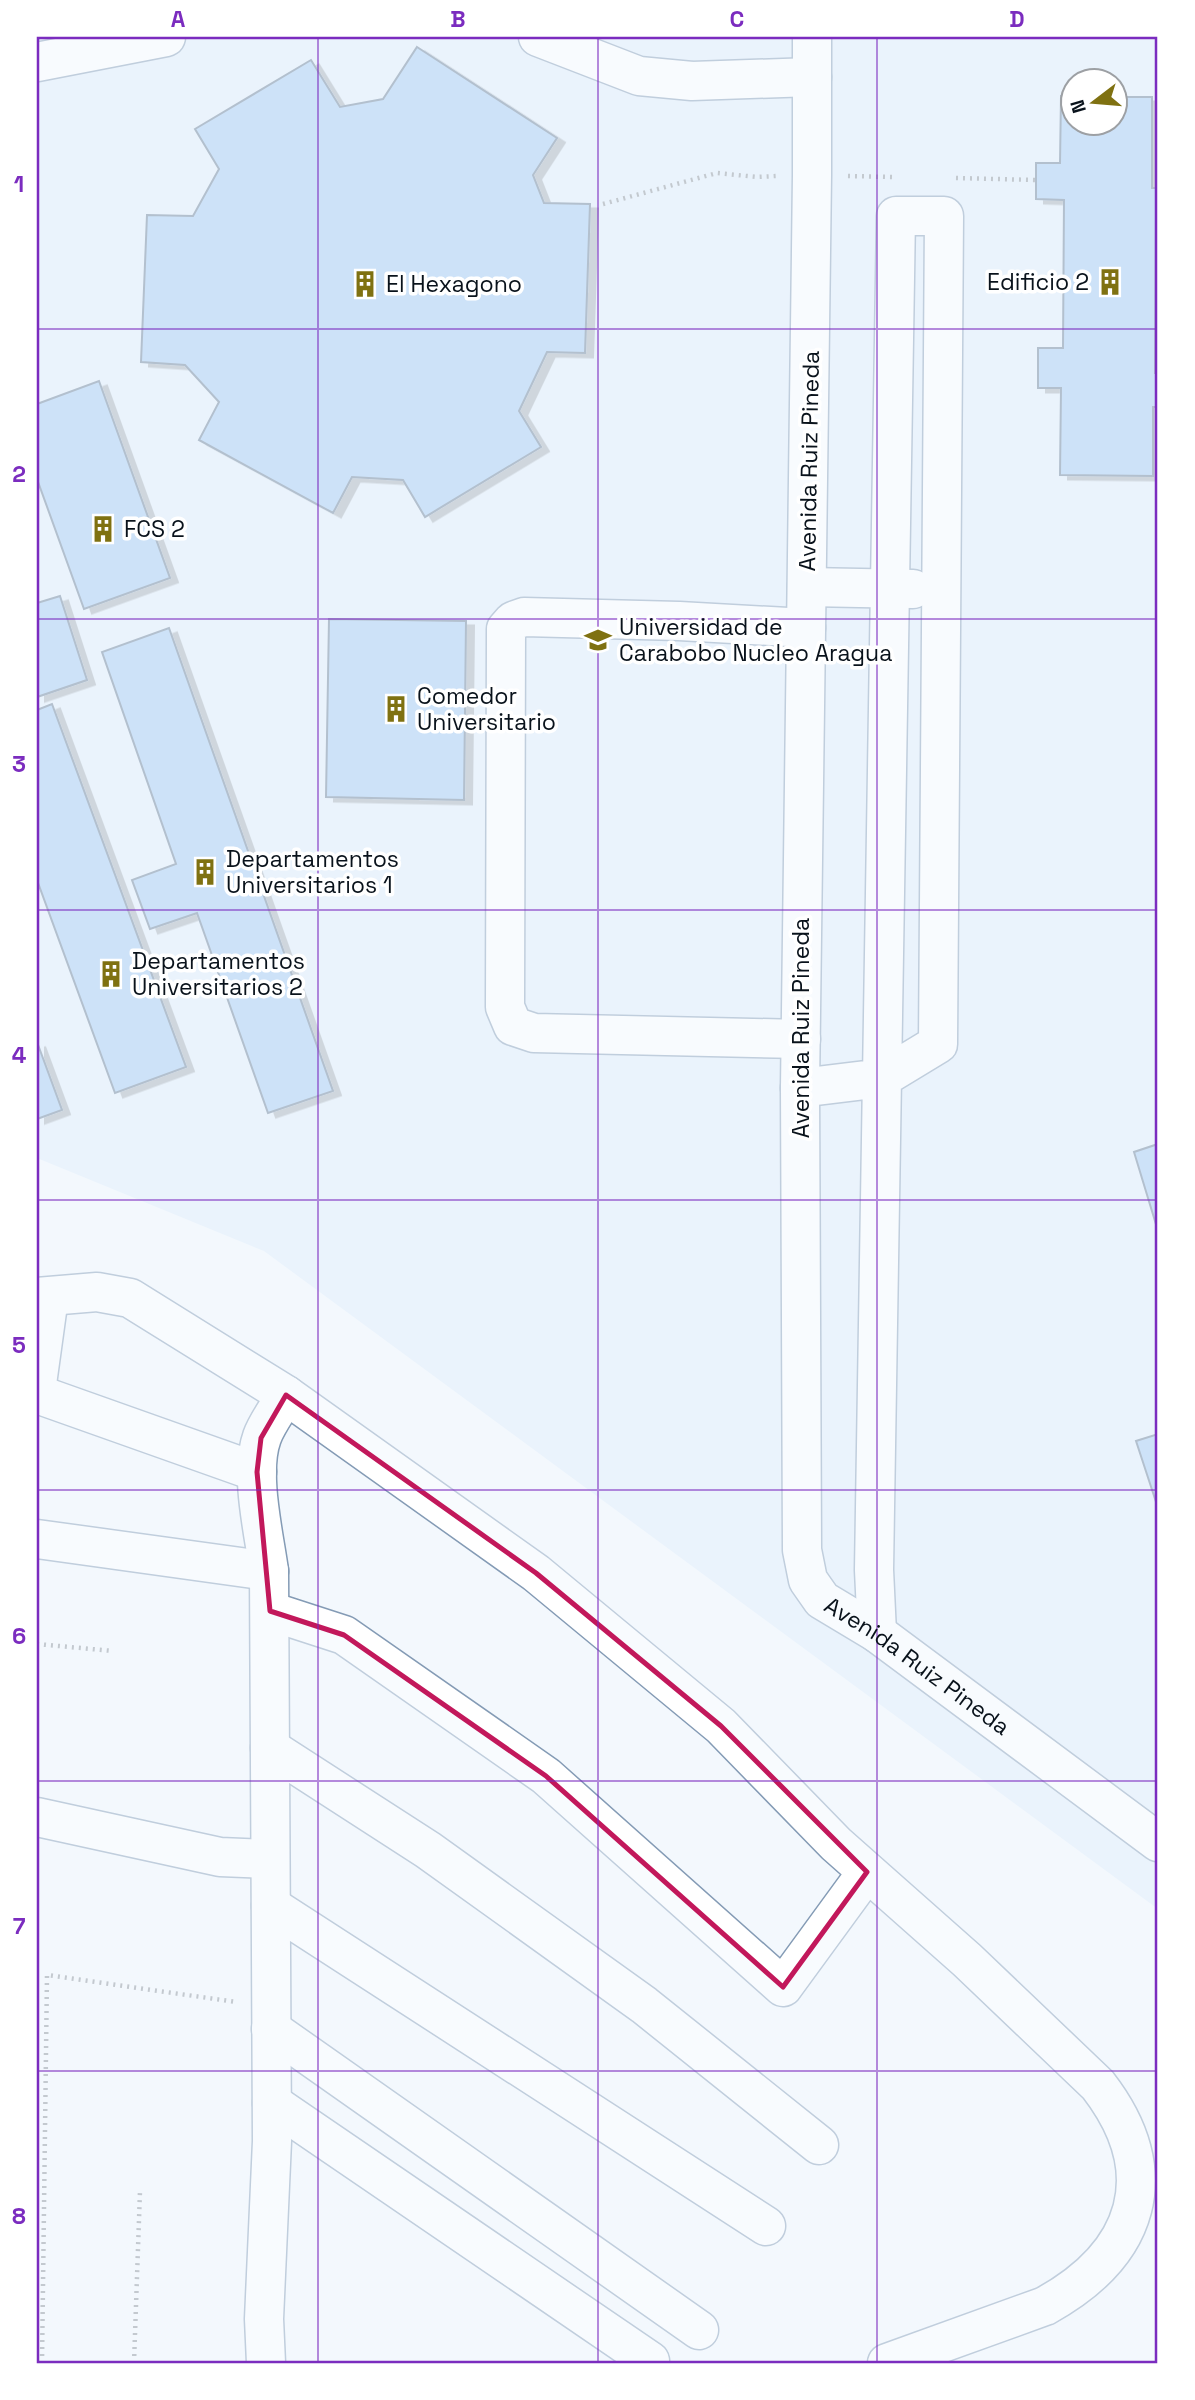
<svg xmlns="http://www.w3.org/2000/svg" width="1195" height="2400" viewBox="0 0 1195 2400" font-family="'Space Grotesk',sans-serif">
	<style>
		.built { fill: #e0edfa; fill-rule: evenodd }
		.building { fill: #a0c8f1; stroke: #667d96; stroke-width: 2; filter: url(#shadow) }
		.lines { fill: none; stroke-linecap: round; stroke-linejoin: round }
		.minor-casing { stroke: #849bb5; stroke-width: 41 }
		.path { stroke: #8b9198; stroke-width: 4.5; stroke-dasharray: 2 5; stroke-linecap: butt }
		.minor { stroke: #fff; stroke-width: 38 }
		.marked { fill: none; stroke: #c2185b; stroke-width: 5; stroke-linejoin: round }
		.grid { fill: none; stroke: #7b2cbf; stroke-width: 2; stroke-opacity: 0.55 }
		.labels { text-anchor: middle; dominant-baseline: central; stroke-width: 7; stroke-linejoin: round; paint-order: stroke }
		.poi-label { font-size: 23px; fill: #09121b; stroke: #fff; text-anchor: start }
		.street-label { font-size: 23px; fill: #09121b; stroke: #fff }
		.neatline { fill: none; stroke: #7b2cbf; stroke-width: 2.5 }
		.grid-label { font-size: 23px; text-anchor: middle; font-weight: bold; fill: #7b2cbf }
	</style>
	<defs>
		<filter id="shadow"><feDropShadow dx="8" dy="4.5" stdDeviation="0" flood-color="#0004"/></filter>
	</defs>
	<rect width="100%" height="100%" fill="#f3f8fd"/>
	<path class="built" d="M37,37H1158V1909L264,1251L37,1158ZM1072,80H1114V122H1072Z"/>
	<g class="building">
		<polygon points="417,47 557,138 533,175 544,203 590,204 585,353 547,352 519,411 541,447 425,517 403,480 352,477 333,513 199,440 219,402 185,365 141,362 147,215 193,216 219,169 195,129 311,60 340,107 383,99"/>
		<polygon points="1061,96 1072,97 1072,122 1114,122 1114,97 1152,97 1152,188 1158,188 1158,216 1156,216 1155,373 1158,373 1158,407 1153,407 1153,476 1060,475 1061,388 1038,388 1038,348 1063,348 1064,200 1036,199 1036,163 1060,163"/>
		<polygon points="99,381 170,578 84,609 37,479 37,404"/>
		<polygon points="60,596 87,680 37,697 37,603"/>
		<polygon points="329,619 466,621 464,800 326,797"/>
		<polygon points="169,628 333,1091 268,1113 197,913 150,929 132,880 176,864 102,652"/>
		<polygon points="52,704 186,1067 115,1093 37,880 37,710"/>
		<polygon points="37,1042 62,1110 37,1119"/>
		<polygon points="1158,1144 1158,1231 1134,1152"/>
		<polygon points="1158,1434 1158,1508 1136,1441"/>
	</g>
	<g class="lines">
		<defs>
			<g id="minor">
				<polyline points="538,37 639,76 692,81 812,77"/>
				<path id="s1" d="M812,37V175L800,1088L802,1550L808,1580L822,1600L877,1633L1158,1842"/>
				<polyline points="37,62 166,37"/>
				<polyline points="807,587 913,589"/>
				<polyline points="801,1039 534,1033 513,1026 505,1007 506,629 513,621 524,617 679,621 806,628"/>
				<polyline points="800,1088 882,1078 938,1044 944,216 896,216 874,1570 877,1633"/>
				<path d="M37,1297L97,1292L130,1298L286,1395L536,1573L721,1726L836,1844L967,1960L1098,2085C1166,2173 1139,2254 1045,2306L887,2363"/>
				<polyline points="37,1384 49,1297"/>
				<polyline points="37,1394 257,1472"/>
				<polyline points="37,1539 269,1571"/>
				<polyline points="270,1611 344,1635 546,1776 783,1987 867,1872"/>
				<polyline points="270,1748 428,1850 644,2005 819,2145"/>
				<polyline points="37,1817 220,1857 270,1859"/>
				<polyline points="271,1906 766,2226"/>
				<polyline points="271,2029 699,2330"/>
				<polyline points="272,2103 650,2361"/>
				<path d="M266,2363L264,2319L272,2141L269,1571C264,1534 249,1473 262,1437C267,1423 278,1409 286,1395"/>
			</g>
		</defs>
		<use href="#minor" class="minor-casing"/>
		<g class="path">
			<polyline points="848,176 892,177"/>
			<polyline points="956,178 1036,180"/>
			<polyline points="603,204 717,173 757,177 776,176"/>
			<polyline points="37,1644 113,1651"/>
			<polyline points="42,2363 47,1975 236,2002"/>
			<polyline points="134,2363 140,2191"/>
		</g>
		<use href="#minor" class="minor"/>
	</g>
	<path d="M0 0H1195V2400H0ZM286,1395L536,1573L721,1726L867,1872L783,1987L546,1776L344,1635L270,1611L257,1472L261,1438Z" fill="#f3f8fd" fill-opacity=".55" fill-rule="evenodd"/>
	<path class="marked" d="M286,1395L536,1573L721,1726L867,1872L783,1987L546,1776L344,1635L270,1611L257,1472L261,1438Z"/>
	<path class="grid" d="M318,37V2363M598,37V2363M877,37V2363M37,329H1158M37,619H1158M37,910H1158M37,1200H1158M37,1490H1158M37,1781H1158M37,2071H1158"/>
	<defs>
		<symbol id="building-bare" viewBox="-9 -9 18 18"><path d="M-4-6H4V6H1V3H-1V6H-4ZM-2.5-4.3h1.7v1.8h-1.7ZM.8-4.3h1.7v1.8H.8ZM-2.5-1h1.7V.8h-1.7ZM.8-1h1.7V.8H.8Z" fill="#7f7111" stroke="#fff" stroke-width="2.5" paint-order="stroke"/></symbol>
		<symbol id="university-bare" viewBox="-9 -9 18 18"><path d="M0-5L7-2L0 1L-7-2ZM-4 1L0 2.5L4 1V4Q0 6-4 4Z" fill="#7f7111" stroke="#fff" stroke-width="2.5" paint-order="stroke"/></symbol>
	</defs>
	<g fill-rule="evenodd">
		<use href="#building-bare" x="1091" y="263" width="38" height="38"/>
		<use href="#building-bare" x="346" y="265" width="38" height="38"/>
		<use href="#building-bare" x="84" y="510" width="38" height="38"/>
		<use href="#university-bare" x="579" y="621" width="38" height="38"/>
		<use href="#building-bare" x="377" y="690" width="38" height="38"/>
		<use href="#building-bare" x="186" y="853" width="38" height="38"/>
		<use href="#building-bare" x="92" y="955" width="38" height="38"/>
	</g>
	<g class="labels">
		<g class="poi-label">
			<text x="1089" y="282" text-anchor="end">Edificio 2</text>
			<text x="386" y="284">El Hexagono</text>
			<text x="124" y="529">FCS 2</text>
			<text x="619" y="627">Universidad de<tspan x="619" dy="26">Carabobo Nucleo Aragua</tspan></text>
			<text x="417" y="696">Comedor<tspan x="417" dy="26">Universitario</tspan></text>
			<text x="226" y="859">Departamentos<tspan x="226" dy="26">Universitarios 1</tspan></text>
			<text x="132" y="961">Departamentos<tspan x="132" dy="26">Universitarios 2</tspan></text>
		</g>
		<g class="street-label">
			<text transform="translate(809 461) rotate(-89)">Avenida Ruiz Pineda</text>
			<text transform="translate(801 1028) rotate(-90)">Avenida Ruiz Pineda</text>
			<text stroke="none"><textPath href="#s1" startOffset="1684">Avenida Ruiz Pineda</textPath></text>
		</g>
	</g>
	<rect width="1195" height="2400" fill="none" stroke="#ffffff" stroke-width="77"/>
	<g transform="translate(1094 102) rotate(254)"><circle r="33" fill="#ffffff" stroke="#9da0a4" stroke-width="2"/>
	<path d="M0-5L12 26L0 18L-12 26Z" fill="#7f7111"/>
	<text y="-10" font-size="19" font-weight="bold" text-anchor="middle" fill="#09121b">N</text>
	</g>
	<rect x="38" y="38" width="1118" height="2324" class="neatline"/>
	<g class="grid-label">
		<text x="178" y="27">A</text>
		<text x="458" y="27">B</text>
		<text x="737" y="27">C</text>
		<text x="1017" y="27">D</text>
		<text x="19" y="192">1</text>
		<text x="19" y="482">2</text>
		<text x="19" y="772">3</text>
		<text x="19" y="1063">4</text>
		<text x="19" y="1353">5</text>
		<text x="19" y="1644">6</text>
		<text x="19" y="1934">7</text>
		<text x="19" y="2224">8</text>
	</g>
</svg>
